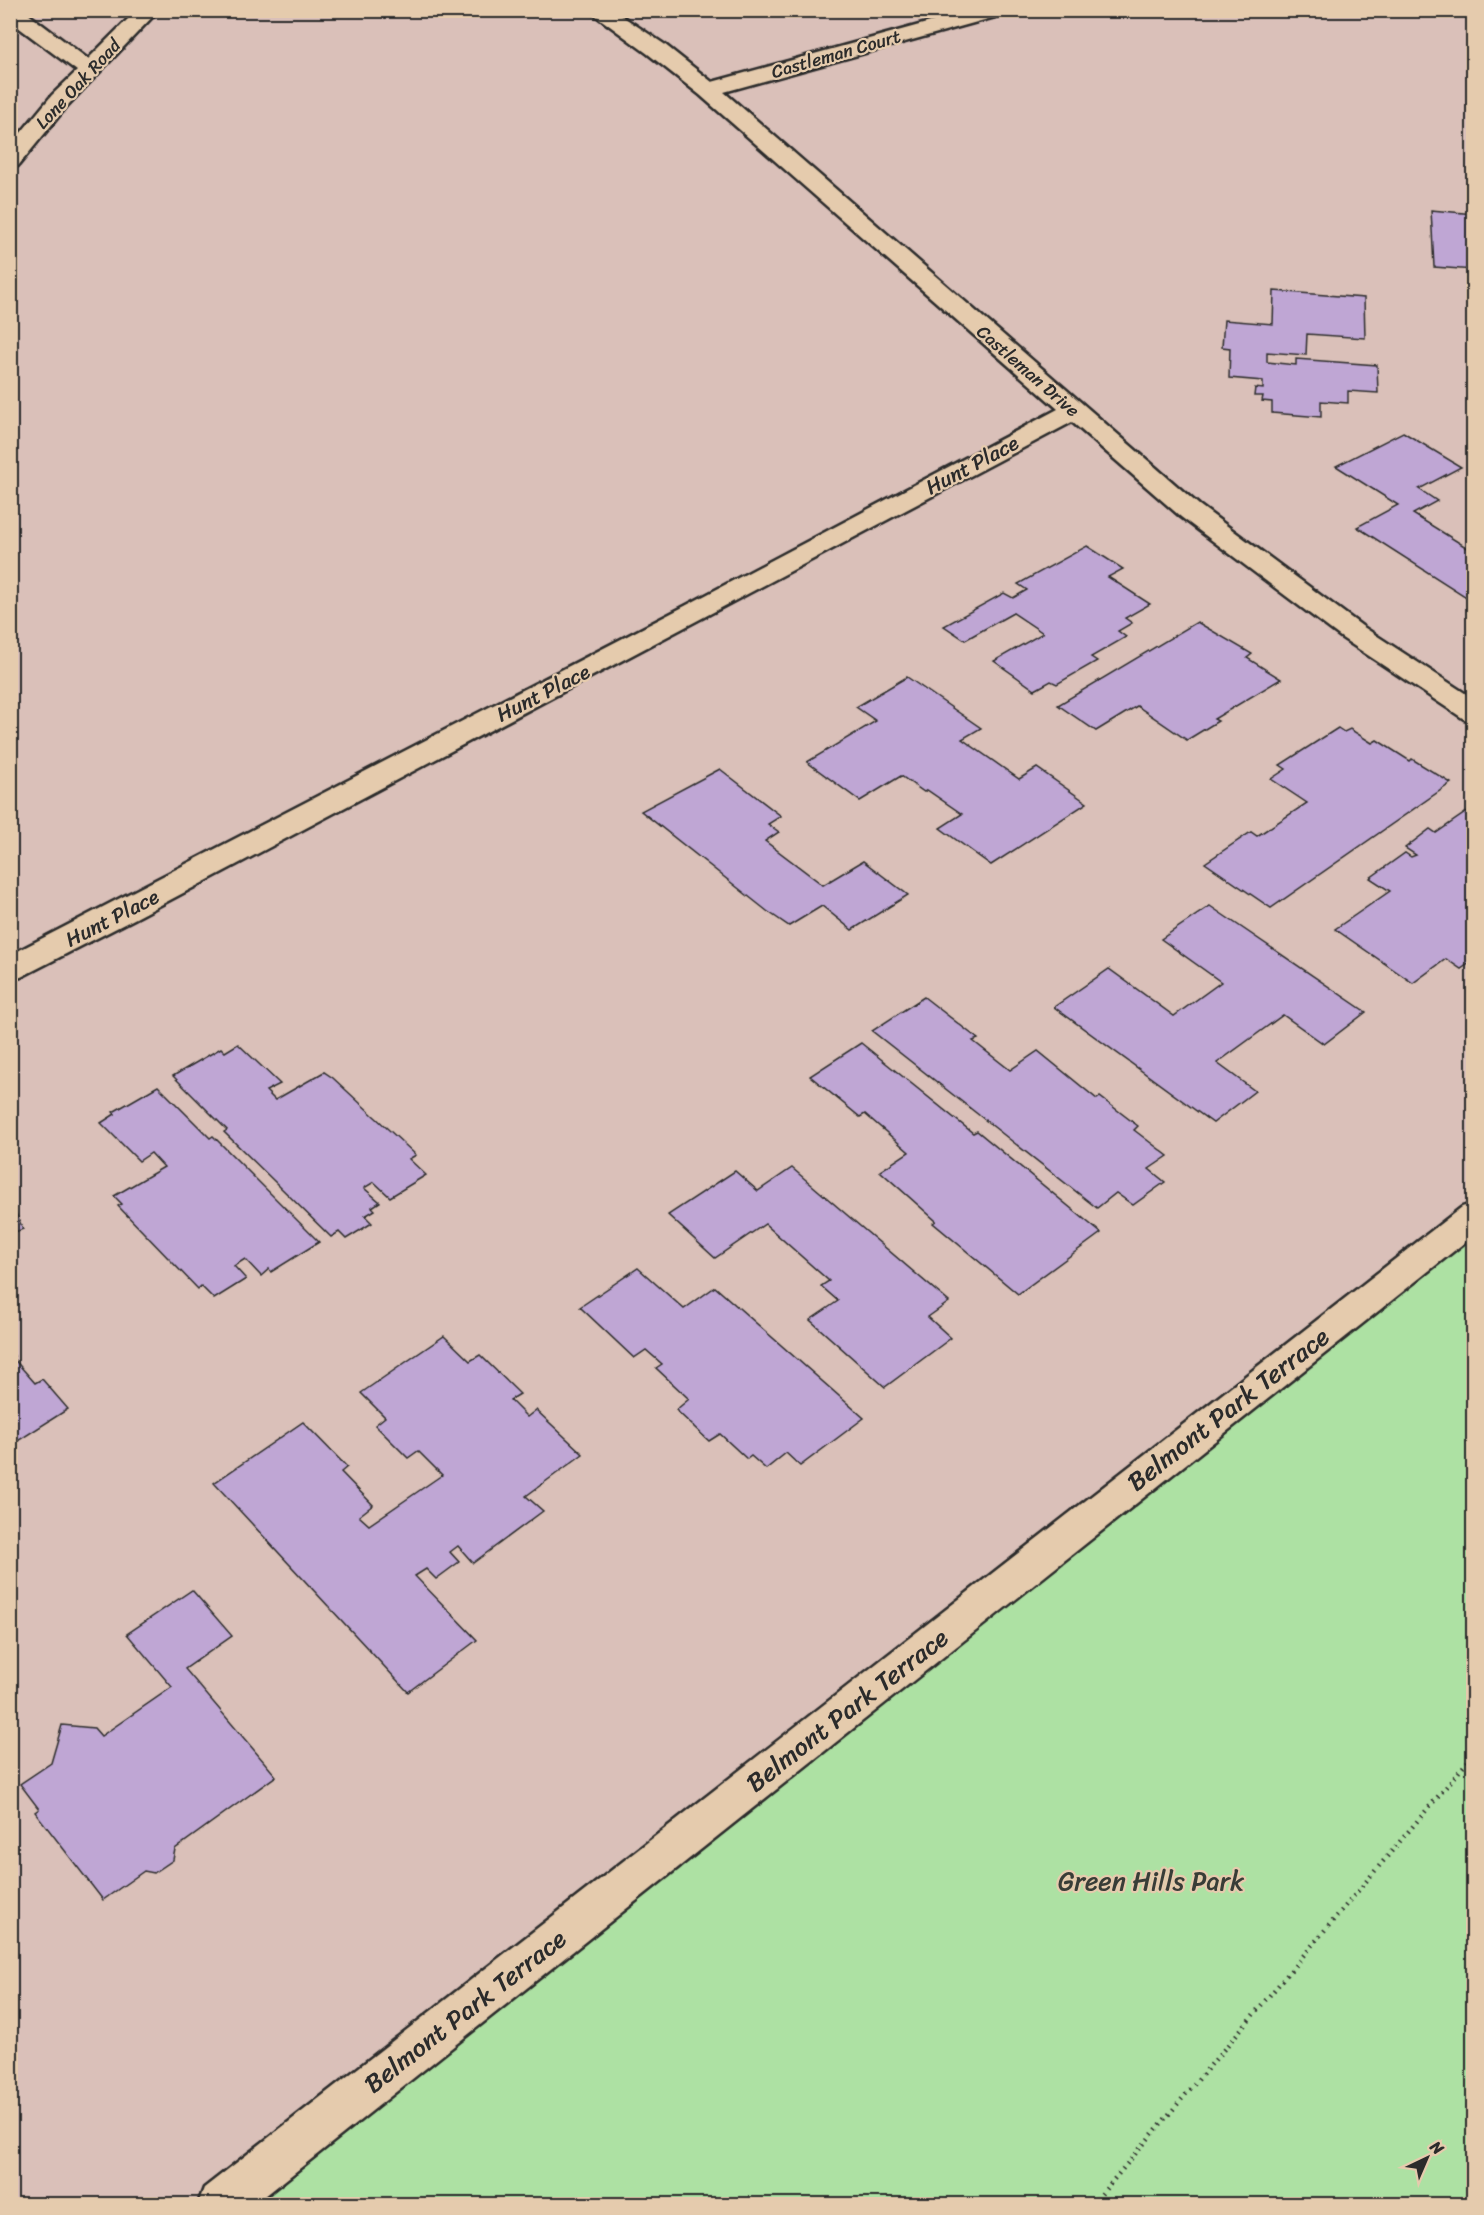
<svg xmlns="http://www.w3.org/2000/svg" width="1484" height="2215" viewBox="0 0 1484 2215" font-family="Sriracha,sans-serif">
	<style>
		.green { fill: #ade1a3; stroke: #6c8667; stroke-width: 1.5 }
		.building { fill: #bfa6d4; stroke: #2b2b2b; stroke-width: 1.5 }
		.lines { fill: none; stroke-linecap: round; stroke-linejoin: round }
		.minor-casing { stroke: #2b2b2b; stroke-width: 5 }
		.path { stroke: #2b2b2b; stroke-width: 4.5; stroke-dasharray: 1.5 5; stroke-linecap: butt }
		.minor { fill: #e5cbad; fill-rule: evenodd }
		.labels { text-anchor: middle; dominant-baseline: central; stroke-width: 4.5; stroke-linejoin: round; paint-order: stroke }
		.far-street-label { font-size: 18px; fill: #2b2b2b; stroke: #e5cbad }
		.street-label { font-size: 21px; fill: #2b2b2b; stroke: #e5cbad }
		.near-street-label { font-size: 26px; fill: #2b2b2b; stroke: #e5cbad }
		.near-park-label { font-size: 26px; fill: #383d37; stroke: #e5cbad }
	</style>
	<rect width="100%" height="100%" fill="#dac0b9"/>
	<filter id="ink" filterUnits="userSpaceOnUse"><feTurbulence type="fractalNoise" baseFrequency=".0167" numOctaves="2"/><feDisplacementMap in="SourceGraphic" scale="12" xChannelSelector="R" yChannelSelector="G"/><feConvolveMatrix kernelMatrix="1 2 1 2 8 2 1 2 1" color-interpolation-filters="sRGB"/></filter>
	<g filter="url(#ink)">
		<polygon class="green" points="1473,1216 1473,2204 220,2204"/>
		<g class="building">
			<polygon points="1431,210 1474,214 1474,270 1434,267"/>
			<polygon points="1274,291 1364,298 1365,338 1307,334 1306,355 1267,352 1267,362 1296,365 1296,359 1377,365 1378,393 1348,391 1348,403 1321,401 1321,417 1272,413 1272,402 1262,401 1263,396 1254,396 1255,388 1263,389 1263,381 1229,378 1230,348 1222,347 1224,320 1273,324"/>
			<polygon points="1403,432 1461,467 1419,489 1437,501 1413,514 1474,552 1474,602 1357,527 1398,505 1336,466"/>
			<polygon points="1087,546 1123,569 1108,577 1150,604 1125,618 1132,623 1118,631 1126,637 1091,657 1097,661 1057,684 1051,681 1035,690 994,661 1043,633 1013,613 965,640 944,626 1004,593 1013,598 1027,590 1018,584"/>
			<polygon points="1197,622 1252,654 1247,658 1281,679 1214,719 1218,721 1187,740 1137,706 1096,731 1058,705"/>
			<polygon points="907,677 981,728 962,739 1019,779 1037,768 1087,803 991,865 940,828 962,814 927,790 924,792 901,776 860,801 807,762 876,721 856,707"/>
			<polygon points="1338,728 1344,732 1350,729 1372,743 1377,740 1410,761 1412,759 1451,783 1271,908 1205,863 1251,832 1257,836 1307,803 1271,779 1286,769 1280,765"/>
			<polygon points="720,769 781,816 768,824 779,832 765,841 823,885 863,861 908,895 852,930 822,906 789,926 767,911 641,811"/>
			<polygon points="1474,807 1474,960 1461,969 1446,959 1413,983 1335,929 1390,891 1370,878 1405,853 1411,857 1416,855 1405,848 1430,829 1436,833"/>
			<polygon points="1210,906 1366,1012 1324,1044 1283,1015 1217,1063 1255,1091 1213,1123 1054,1007 1109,969 1174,1016 1221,982 1161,939"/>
			<polygon points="924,997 978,1039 973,1041 1010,1070 1038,1051 1097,1099 1100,1097 1138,1126 1134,1130 1168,1156 1149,1169 1165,1182 1133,1205 1116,1193 1097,1208 872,1031"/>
			<polygon points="861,1043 973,1133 977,1131 1101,1233 1018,1294 933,1223 936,1221 880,1171 909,1152 865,1114 860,1117 810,1076"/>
			<polygon points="238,1044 280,1084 266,1091 275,1100 324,1072 333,1078 416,1155 409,1159 426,1175 390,1197 374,1182 364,1188 380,1202 372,1207 375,1210 365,1216 372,1223 346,1239 339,1232 331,1237 224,1132 227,1130 173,1076 221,1048 225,1052"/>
			<polygon points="158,1086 210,1138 213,1136 319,1242 271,1272 269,1269 261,1276 245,1259 234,1266 246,1279 214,1299 201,1286 198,1289 118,1206 122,1204 114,1196 164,1167 151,1153 139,1161 101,1123 115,1114 113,1112"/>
			<polygon points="792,1168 949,1302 928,1317 951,1338 885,1387 810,1320 838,1301 821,1286 829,1281 765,1224 715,1258 668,1215 735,1171 758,1191"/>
			<polygon points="10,1200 23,1229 10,1234"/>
			<polygon points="638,1268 684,1309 715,1287 864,1418 800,1466 786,1453 766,1469 751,1456 747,1459 720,1434 709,1441 676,1410 689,1399 656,1368 662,1364 646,1350 634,1358 580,1307"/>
			<polygon points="444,1336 470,1361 480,1355 520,1394 510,1400 527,1417 536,1410 583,1454 526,1496 543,1511 473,1563 458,1546 450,1552 459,1562 436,1579 426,1569 415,1576 477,1640 408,1692 214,1483 303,1422 347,1467 341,1472 373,1505 359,1516 369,1525 442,1475 418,1451 408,1458 375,1425 385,1417 361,1393"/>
			<polygon points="10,1352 14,1356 12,1357 35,1383 42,1379 68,1409 10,1446"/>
			<polygon points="192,1590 232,1636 185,1669 276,1776 175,1849 173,1860 154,1873 144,1871 103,1900 35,1812 39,1809 20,1784 51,1763 62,1725 94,1728 101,1736 172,1687 127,1634"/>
		</g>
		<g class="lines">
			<defs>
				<g id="minor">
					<polygon points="10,10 23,10 88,59 137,10 159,10 68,105 18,166 10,168 10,146 52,95 77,71 10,21"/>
					<polygon points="588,10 613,10 664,44 712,82 974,10 1009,10 1006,14 724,92 1199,505 1362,626 1474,699 1474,721 1464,719 1342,638 1181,517 1072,422 136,918 21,977 10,980 10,955 685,606 1058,409 700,95 648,54"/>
					<polygon points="1474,1203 1474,1235 255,2204 198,2204 204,2188 1462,1207"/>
				</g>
			</defs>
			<use href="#minor" class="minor-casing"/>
			<polyline class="path" points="1093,2204 1474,1754"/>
			<use href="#minor" class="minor"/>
		</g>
	</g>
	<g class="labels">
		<g class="far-street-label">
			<text transform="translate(836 54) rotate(-16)">Castleman Court</text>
			<text transform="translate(78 84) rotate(-47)">Lone Oak Road</text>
			<text transform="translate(1028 371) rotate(41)">Castleman Drive</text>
		</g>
		<g class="street-label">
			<text transform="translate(972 465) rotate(-28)">Hunt Place</text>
			<text transform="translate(543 693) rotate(-27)">Hunt Place</text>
			<text transform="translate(112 918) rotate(-27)">Hunt Place</text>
		</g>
		<g class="near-street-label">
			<text transform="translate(1228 1409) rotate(-38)">Belmont Park Terrace</text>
			<text transform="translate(847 1710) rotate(-38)">Belmont Park Terrace</text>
			<text transform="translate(465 2011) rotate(-38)">Belmont Park Terrace</text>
		</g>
		<g class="near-park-label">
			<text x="1151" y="1881">Green Hills Park</text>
		</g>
	</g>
	<rect width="1484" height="2215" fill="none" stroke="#e5cbad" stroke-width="36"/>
	<rect x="18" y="18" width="1448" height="2179" fill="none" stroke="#2b2b2b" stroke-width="2" filter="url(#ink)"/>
	<g transform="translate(1427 2158) rotate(44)" stroke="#e5cbad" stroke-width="4.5" paint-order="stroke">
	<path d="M0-4.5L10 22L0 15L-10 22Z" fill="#2b2b2b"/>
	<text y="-9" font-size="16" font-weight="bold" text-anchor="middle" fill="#2b2b2b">N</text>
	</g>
</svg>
